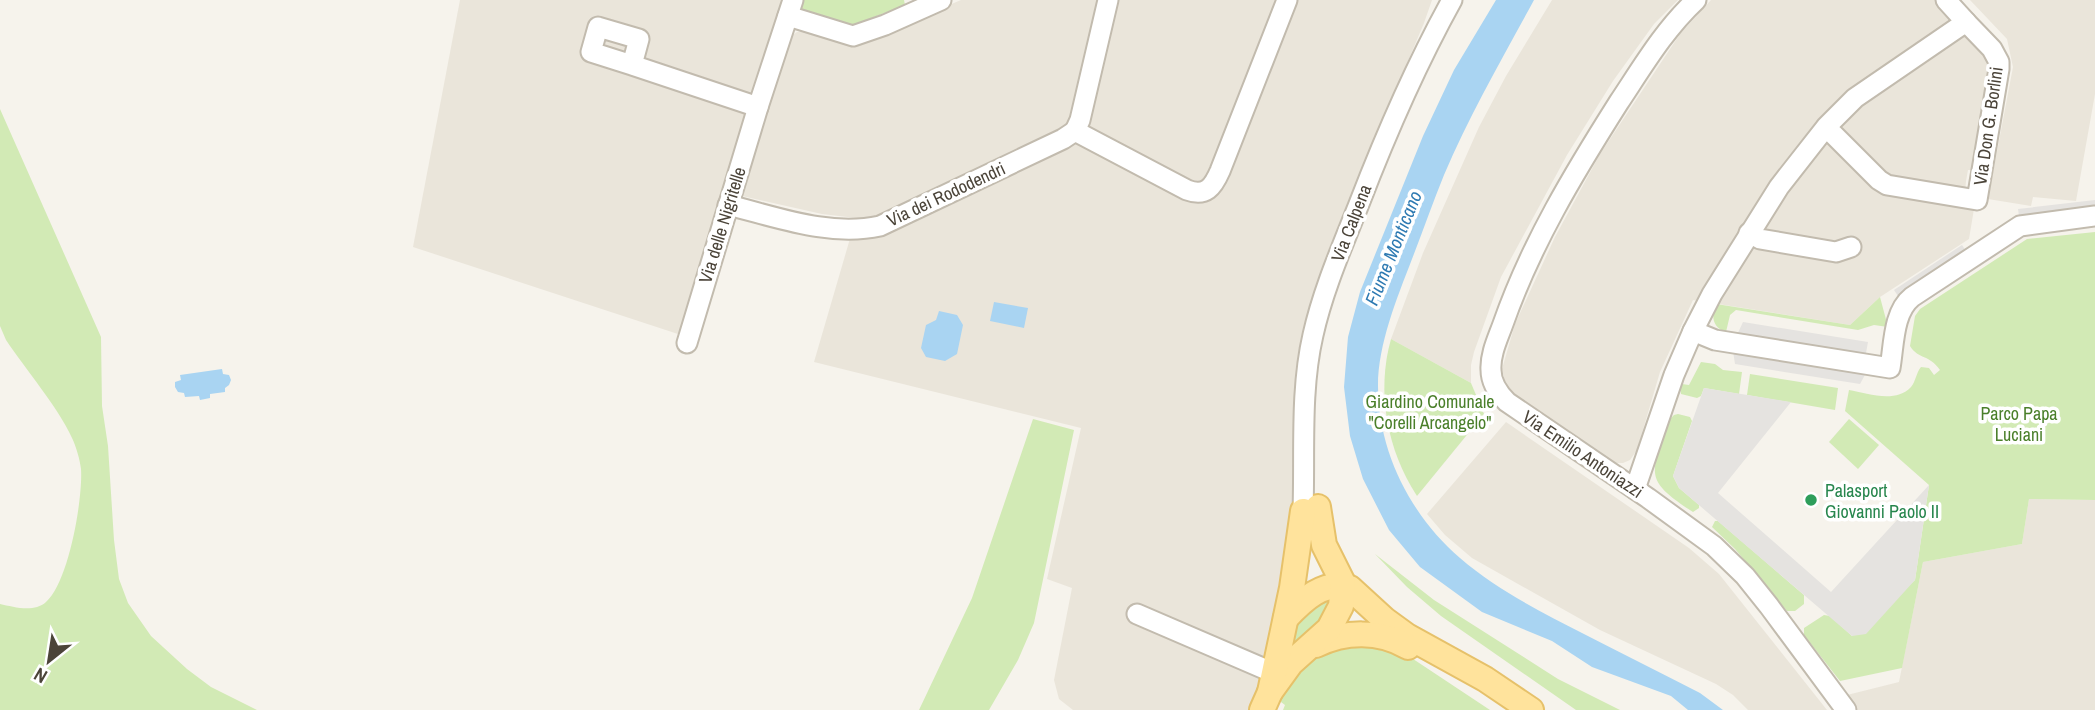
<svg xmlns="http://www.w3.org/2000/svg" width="2095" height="710" viewBox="0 0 2095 710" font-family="'Archivo Narrow',sans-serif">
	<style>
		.residential { fill: #eae5da }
		.green { fill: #d2eab5 }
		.parking { fill: #e5e3e0 }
		.water { fill: #a9d4f2 }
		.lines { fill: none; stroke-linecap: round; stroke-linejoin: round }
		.minor-casing { stroke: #c2bbae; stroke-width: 23 }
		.major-casing { stroke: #e6c16a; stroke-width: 28 }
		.minor { stroke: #fff; stroke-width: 19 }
		.major { stroke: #ffe39c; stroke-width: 24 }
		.leisure-dot { fill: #2e9e5b; stroke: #fff; stroke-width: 2.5 }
		.labels { text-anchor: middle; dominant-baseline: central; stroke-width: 7; stroke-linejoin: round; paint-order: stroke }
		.street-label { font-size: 18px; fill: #4b4439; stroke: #fff }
		.park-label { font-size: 18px; fill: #4a7f2a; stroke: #fff }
		.leisure-label { font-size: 18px; fill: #27864d; stroke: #fff; text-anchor: start }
		.water-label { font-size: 19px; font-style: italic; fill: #2e7ab2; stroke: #fff }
	</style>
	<rect width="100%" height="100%" fill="#f6f3ec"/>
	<g class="residential">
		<polygon points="460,0 785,0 681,335 413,247"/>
		<polygon points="961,0 1432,0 1424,23 1330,246 1319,283 1299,512 1260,684 1249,710 1073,710 1059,699 1054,680 1072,588 1047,579 1081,428 814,362 856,218 822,214 742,196 791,36 797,32 804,31 883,33"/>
		<polygon points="1552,0 1678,0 1654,24 1613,81 1567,155 1501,277 1474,352 1471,365 1471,383 1391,339 1423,253 1479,127 1506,76"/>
		<polygon points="1711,0 1943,0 1993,64 1974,170 1968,170 1966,181 1964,207 1974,209 1969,239 1880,297 1850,325 1693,300 1660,372 1637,450 1630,460 1623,463 1616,463 1515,400 1506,386 1502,369 1515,324 1555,237 1600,154 1680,34"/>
		<polygon points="1970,0 2095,0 2095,94 2076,201 2033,197 2031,206 1988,199 2013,67 2007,39"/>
		<polygon points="1506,422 1689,548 1719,574 1827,710 1748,710 1733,695 1716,684 1600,630 1472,558 1445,535 1427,514"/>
		<polygon points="2029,499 2095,500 2095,710 1858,710 1847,695 1899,682 1923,562 2022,544"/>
	</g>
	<g class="green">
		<polygon points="804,0 904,0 905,5 851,26 800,11"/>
		<path d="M0,109L101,337L102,406L108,446L114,540L119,579L128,603L151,636L187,669L211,687L257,710H0V604C14,607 34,613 46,602C69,582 83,498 81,469C80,460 76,446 72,438C58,407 26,370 6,340L0,326Z"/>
		<path d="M2095,232V500L2029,499L2022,544L1923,562L1902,668L1840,681L1804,635V628L1824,615L1830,616L1852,636L1915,580L1929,485L1845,411L1849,390C1867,393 1895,404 1911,387C1916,381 1916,373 1921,367L1929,368L1934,375L1940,370C1929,354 1919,360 1910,346L1915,316L1920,309L2027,239Z"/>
		<path d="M1880,297L1888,327L1874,325L1858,330L1736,310L1730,315L1726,332C1712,327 1711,316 1716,304L1850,325Z"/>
		<path d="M1391,339L1471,383L1484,414L1417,496C1387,450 1376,392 1391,339Z"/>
		<polygon points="1701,362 1715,364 1723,370 1742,372 1739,394 1704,388 1701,396 1697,398 1681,394 1680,388 1682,384 1689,385"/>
		<polygon points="1750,374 1838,388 1835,410 1747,395"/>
		<path d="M1678,414L1690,417L1692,421L1673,476L1679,488L1699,505V508L1693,512C1641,478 1652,474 1669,420L1674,415Z"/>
		<polygon points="1033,419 1074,430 1034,623 1018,660 989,710 919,710 972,598"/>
		<polygon points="1849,419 1879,445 1858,469 1829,442"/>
		<polygon points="1715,521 1718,521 1804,595 1804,604 1795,611 1787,611 1735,549 1712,527"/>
		<polygon points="1375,554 1434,600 1558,679 1620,710 1576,710 1441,616 1407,587"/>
		<polygon points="1331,597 1326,618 1296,644 1291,643 1297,619"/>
		<polygon points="1331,646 1395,647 1490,710 1283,710 1285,705 1281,702 1281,699 1300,667"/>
	</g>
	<g class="parking">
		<polygon points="2095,200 2095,208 2019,216 2018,209"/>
		<polygon points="1962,245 1966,251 1898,296 1894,290"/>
		<polygon points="1743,322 1868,342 1866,353 1868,354 1737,335"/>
		<polygon points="1733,351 1866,373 1860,384 1735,364"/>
		<polygon points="1704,388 1791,402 1718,493 1831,592 1929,485 1915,580 1866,634 1852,636 1679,488 1673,476 1675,470"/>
	</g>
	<g class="water">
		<path d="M1496,0H1534C1503,57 1470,114 1444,175C1433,202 1423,231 1412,259C1397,298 1378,344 1378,386C1378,452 1411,516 1460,558C1496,589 1539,611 1582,633C1621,653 1661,673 1700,693L1723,710H1688L1671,696L1592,667L1552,641L1482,612L1420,567L1389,530L1363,479L1350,436L1344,387L1348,337L1360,292L1423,136L1454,70Z"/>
		<polygon points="994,302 1028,308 1024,328 990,321"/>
		<polygon points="939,311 957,315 963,325 957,354 945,361 926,357 921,348 926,325 936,320"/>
		<polygon points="222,369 223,374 229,375 231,380 229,385 225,388 225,392 210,394 210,398 200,400 199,396 185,397 184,393 178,392 175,387 175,382 181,380 180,375"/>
	</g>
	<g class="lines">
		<defs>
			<g id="minor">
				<path d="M1696,0C1664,30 1643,66 1619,102C1574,173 1531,244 1503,324C1498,338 1490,354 1491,370C1491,383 1498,393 1507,402L1648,498L1714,546L1745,576L1769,606L1846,710"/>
				<polyline points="1946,0 1966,22"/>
				<polyline points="788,16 853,36 885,25 941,0"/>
				<polyline points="632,65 591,52 598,27 639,39 632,65 758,107"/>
				<polyline points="1075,131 1080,120 1108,0"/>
				<path d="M728,205C777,217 829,237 880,226L1063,139L1075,131L1187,190C1206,197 1213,187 1220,171L1287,0"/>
				<polyline points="1749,233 1760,239 1836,252 1851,247"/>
				<path d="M1693,331L1715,340L1890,368C1894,345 1893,312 1912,297L2020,226L2095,216"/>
				<polyline points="687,343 758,107 793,0"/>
				<polyline points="1635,489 1674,375 1693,331 1712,294 1779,187 1826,127 1855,98 1966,22 1992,49 1999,62 1999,69 1977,200 1887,185 1879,180 1826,127"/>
				<path d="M1305,523L1303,511C1305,453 1300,391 1313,335C1323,290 1342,247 1359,204C1386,134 1416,65 1452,0"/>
				<polyline points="1137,614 1274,673"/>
			</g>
			<g id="major">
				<path d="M1286,618C1302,601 1324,579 1350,588L1385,620L1407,636L1485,679L1531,710"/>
				<path d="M1316,645C1345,631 1379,630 1408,647"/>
				<polyline points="1270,692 1291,663 1329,629 1341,606 1343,583 1324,545 1318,507"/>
				<polyline points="1262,710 1270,692 1292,588 1303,511"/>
			</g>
		</defs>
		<use href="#minor" class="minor-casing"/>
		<use href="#major" class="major-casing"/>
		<use href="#minor" class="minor"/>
		<use href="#major" class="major"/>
	</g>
	<circle class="leisure-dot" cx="1811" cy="500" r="7"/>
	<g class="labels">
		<g class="street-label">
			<text transform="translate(1988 126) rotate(-82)">Via Don G. Borlini</text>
			<text transform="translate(946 194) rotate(-25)">Via dei Rododendri</text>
			<text transform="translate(1351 223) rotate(-69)">Via Calpena</text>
			<text transform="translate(722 225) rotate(-73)">Via delle Nigritelle</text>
			<text transform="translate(1583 454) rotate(34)">Via Emilio Antoniazzi</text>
		</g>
		<g class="park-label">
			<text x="1430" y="401">Giardino Comunale<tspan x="1430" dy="21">"Corelli Arcangelo"</tspan></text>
			<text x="2019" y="413">Parco Papa<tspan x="2019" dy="21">Luciani</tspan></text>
		</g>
		<g class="leisure-label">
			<text x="1825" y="490">Palasport<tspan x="1825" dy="21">Giovanni Paolo II</tspan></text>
		</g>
		<g class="water-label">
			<text transform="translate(1393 248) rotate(-68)">Fiume Monticano</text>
		</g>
	</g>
	<g transform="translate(49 661) rotate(210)" stroke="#ffffff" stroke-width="5" paint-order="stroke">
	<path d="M0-5L12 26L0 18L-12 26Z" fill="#4b4439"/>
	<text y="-10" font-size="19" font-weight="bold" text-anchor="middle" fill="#4b4439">N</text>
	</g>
</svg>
